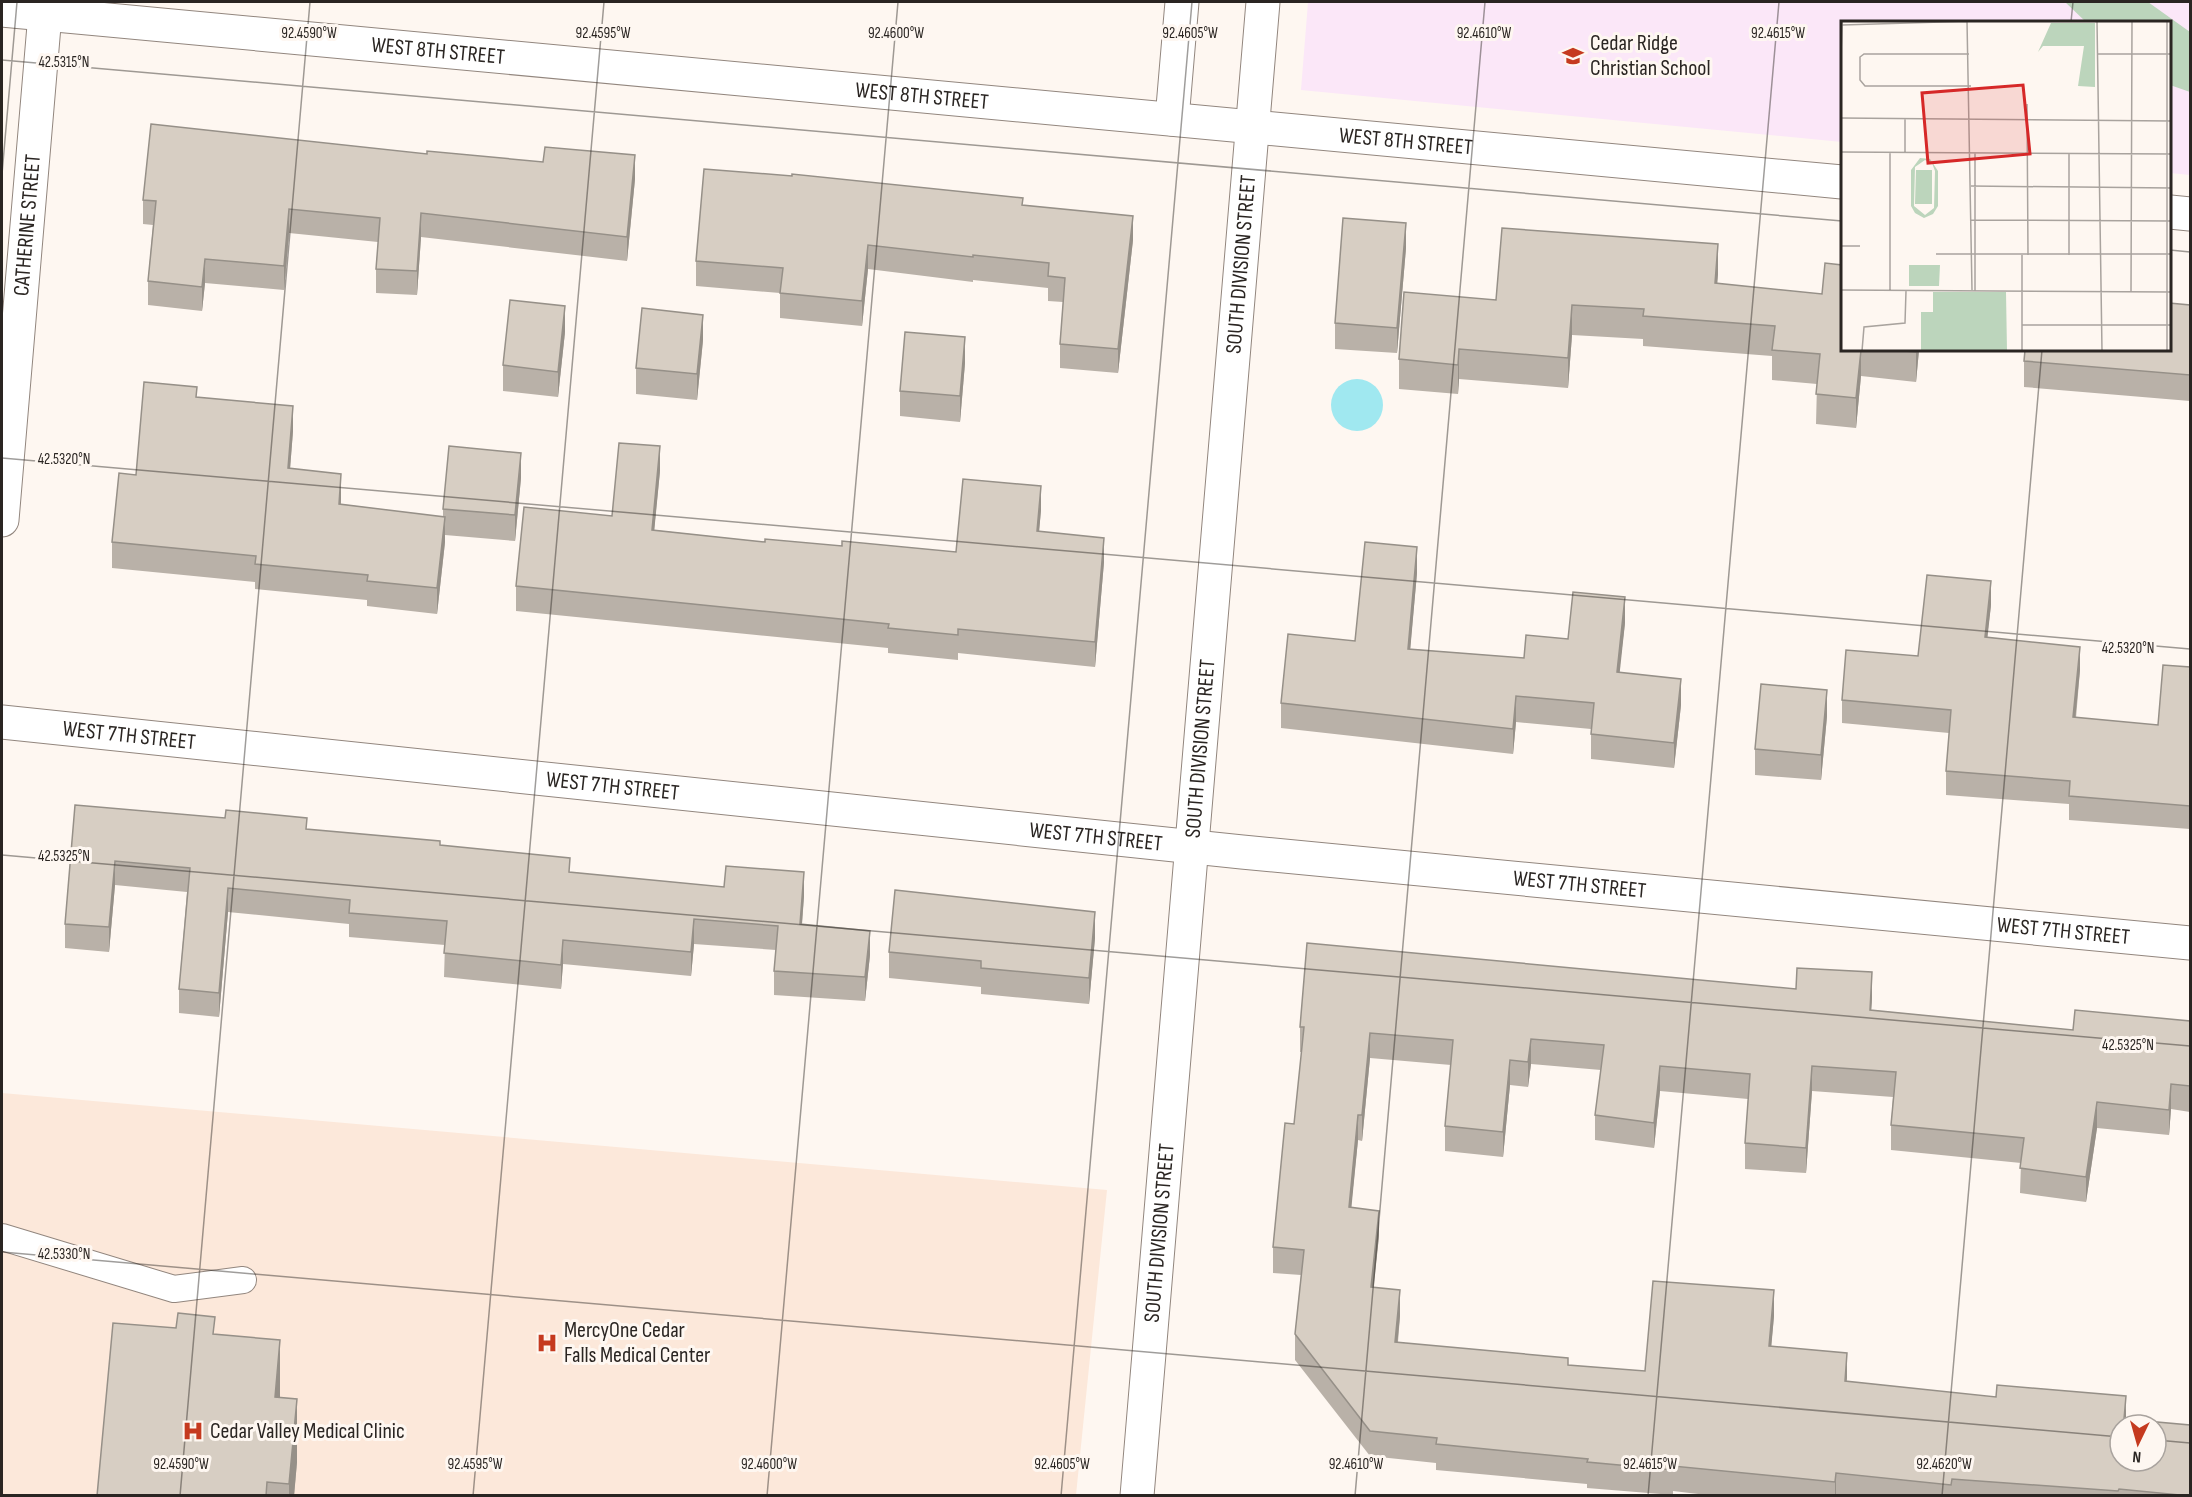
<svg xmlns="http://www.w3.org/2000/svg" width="2192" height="1497" viewBox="0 0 2192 1497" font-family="'Sofia Sans Condensed',sans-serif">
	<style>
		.built { fill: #fce8da }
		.education { fill: #fbe7f8 }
		.green { fill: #bcd5bc }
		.water { fill: #a0e8f0 }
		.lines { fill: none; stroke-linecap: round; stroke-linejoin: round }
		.service-casing { stroke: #92867e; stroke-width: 28 }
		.minor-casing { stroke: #92867e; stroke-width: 35 }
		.service { stroke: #fff; stroke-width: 26 }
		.minor { stroke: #fff; stroke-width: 33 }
		.wall { fill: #b9b1a8 }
		.shaded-wall { fill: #969088 }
		.building { fill: #d7cec3; stroke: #969088; stroke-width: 1.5; fill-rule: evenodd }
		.ticks { fill: none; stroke: #2a2522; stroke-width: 1.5; stroke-opacity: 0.45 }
		.labels { text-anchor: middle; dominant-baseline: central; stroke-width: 6; stroke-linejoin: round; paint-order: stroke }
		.poi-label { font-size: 22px; fill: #2a2522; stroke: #fef7f1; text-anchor: start }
		.street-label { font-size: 22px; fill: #2a2522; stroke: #fef7f1 }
		.inset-road { fill: none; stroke: #a9a39e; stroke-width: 1.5 }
		.view { fill: #d62828; fill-opacity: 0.15; stroke: #d62828; stroke-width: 3 }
		.inset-edge { fill: none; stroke: #2a2522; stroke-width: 3 }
		.ticks-label { font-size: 15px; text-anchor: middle; fill: #2a2522; stroke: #fef7f1; stroke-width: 6; stroke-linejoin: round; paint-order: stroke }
	</style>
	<rect width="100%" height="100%" fill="#fef7f1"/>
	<polygon class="built" points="2,1093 1107,1190 1076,1495 2,1495"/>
	<polygon class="education" points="1308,2 2190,2 2190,175 2170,173 2170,22 1842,22 1842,142 1301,90"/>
	<polygon class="green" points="2065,2 2148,2 2190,32 2190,92 2170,85 2170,22 2086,22"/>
	<circle class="water" cx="1357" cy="405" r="26"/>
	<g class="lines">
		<defs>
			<polyline id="service" points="2,1237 174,1289 243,1280"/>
			<g id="minor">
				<path id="s1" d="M2,10L1842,182"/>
				<polyline points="1172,119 1182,2"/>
				<polyline points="2170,212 2190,214"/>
				<path id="s2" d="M2,520L46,2"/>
				<path id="s3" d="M2,722L1242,852L2190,943"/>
				<path id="s4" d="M1137,1496L1263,2"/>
			</g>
		</defs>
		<use href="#service" class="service-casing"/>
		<use href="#minor" class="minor-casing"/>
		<use href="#service" class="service"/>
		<use href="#minor" class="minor"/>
	</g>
	<g class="wall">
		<polygon points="635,179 627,261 421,237 417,295 376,293 376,269 378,242 289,233 284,290 205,283 202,311 148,305 148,281 153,225 143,224 143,200"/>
		<polygon points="1023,205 1133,240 1118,373 1060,368 1060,344 1063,302 1048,301 1048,288 973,280 973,282 868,269 862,326 780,318 780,293 696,286 696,261"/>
		<polygon points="1406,248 1397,353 1335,349 1335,323"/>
		<polygon points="1718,274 1717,283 1842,350 1919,350 1916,382 1861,376 1856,428 1816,424 1817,384 1772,380 1772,356 1643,346 1643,339 1572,335 1568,388 1459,379 1458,394 1399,389 1399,359 1496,300"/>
		<polygon points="2190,305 2190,401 2024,387 2024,361"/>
		<polygon points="565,332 558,397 503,391 503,365"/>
		<polygon points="703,340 697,400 636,394 636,368"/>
		<polygon points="965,363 960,422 900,416 900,391"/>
		<polygon points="197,397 293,431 290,469 341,499 341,504 443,517 443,509 521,478 515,541 445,535 445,542 437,614 367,606 367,600 255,589 255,582 112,568 112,542 136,475"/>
		<polygon points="660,471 654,530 765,542 956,552 1041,510 1039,531 1104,562 1095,667 958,653 958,660 888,653 888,648 516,611 516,586 612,516"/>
		<polygon points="1417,573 1410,649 1524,658 1568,639 1625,623 1619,672 1681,705 1674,768 1591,759 1591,729 1516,722 1513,754 1281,728 1281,703 1355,641"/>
		<polygon points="1991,605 1987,637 2080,670 2076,718 2158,725 2190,667 2190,829 2069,820 2069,804 1946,795 1946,771 1949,733 1842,723 1842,700 1918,656"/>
		<polygon points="1827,716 1821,780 1755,775 1755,749"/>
		<polygon points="75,805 307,829 440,845 570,872 804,896 802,925 870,955 865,1001 774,995 774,971 776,950 694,944 691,976 563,964 561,989 444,977 445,945 349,937 349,924 228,912 219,1017 179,1013 179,989 187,892 115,885 109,952 65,948 65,924"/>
		<polygon points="1095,938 1089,1004 981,994 981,987 889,978 889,952"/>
		<polygon points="1872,998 1871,1010 2073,1030 2190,1021 2190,1112 2171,1109 2169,1135 2097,1128 2086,1202 2020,1193 2021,1163 1891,1150 1891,1125 1893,1097 1812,1091 1806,1173 1745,1169 1745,1143 1748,1099 1660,1091 1654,1148 1595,1140 1595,1115 1601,1070 1531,1064 1528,1087 1510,1085 1503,1157 1445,1151 1445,1126 1451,1065 1370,1058 1362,1141 1358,1140 1351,1207 1379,1236 1373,1288 1400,1316 1398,1342 1568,1365 1645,1371 1774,1316 1771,1347 1847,1382 2126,1419 2190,1496 1715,1496 1673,1491 1673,1495 1587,1488 1587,1484 1436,1470 1436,1463 1370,1456 1295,1360 1295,1334 1301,1275 1273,1273 1273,1247 1294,1124 1302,1052 1300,1052 1300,1027"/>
		<polygon points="215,1334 280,1398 297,1462 294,1496 97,1496"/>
	</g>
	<g class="shaded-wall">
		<polygon points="635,155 635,179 627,261 627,237"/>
		<polygon points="289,209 289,233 284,290 284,266"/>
		<polygon points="421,213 421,237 417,295 417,271"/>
		<polygon points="1133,216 1133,240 1118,373 1118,349"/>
		<polygon points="1406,223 1406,248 1397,353 1397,328"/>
		<polygon points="1718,244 1718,274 1715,312 1715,283"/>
		<polygon points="868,245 868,269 862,326 862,301"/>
		<polygon points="205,259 205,283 202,311 202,287"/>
		<polygon points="1572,305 1572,335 1568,388 1568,358"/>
		<polygon points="565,306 565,332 558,397 558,372"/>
		<polygon points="703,315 703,340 697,400 697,374"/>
		<polygon points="965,337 965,363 960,422 960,396"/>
		<polygon points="1459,349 1459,379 1458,394 1458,365"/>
		<polygon points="1861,350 1861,376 1856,428 1856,398"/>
		<polygon points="1916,350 1919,350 1916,382"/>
		<polygon points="293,406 293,431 288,494 288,468"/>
		<polygon points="660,446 660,471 652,554 652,530"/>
		<polygon points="521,453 521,478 515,541 515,515"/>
		<polygon points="341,474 341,499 339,530 339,504"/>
		<polygon points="1041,486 1041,510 1037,555 1037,531"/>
		<polygon points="445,517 445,542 437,614 437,588"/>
		<polygon points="1104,538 1104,562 1095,667 1095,642"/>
		<polygon points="1417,547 1417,573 1408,675 1408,649"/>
		<polygon points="1991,581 1991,605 1985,660 1985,637"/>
		<polygon points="1625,597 1625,623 1617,698 1617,672"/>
		<polygon points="2080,647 2080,670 2073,741 2073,717"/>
		<polygon points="1681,679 1681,705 1674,768 1674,743"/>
		<polygon points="1827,690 1827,716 1821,780 1821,755"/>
		<polygon points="1516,696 1516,722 1513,754 1513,729"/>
		<polygon points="115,861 115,885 109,952 109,927"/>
		<polygon points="804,872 804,896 800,948 800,924"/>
		<polygon points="228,888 228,912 219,1017 219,993"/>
		<polygon points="1095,912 1095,938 1089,1004 1089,978"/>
		<polygon points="694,919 694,944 691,976 691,952"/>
		<polygon points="870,931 870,955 865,1001 865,977"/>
		<polygon points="563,940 563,964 561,989 561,965"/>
		<polygon points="1872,972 1872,998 1870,1035 1870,1010"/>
		<polygon points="1370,1033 1370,1058 1362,1141 1362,1115"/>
		<polygon points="1531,1039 1531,1064 1528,1087 1528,1062"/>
		<polygon points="1510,1060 1510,1085 1503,1157 1503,1132"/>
		<polygon points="1660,1066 1660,1091 1654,1148 1654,1123"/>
		<polygon points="1812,1066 1812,1091 1806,1173 1806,1148"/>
		<polygon points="2171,1084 2171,1109 2169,1135 2169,1110"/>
		<polygon points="2097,1102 2097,1128 2086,1202 2086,1177"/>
		<polygon points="1358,1115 1358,1140 1349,1232 1349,1207"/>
		<polygon points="1379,1211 1379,1236 1371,1313 1371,1287"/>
		<polygon points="1400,1290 1400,1316 1395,1367 1395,1342"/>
		<polygon points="1774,1290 1774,1316 1769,1372 1769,1346"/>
		<polygon points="280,1340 280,1403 275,1397"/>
		<polygon points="1847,1353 1847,1378 1845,1407 1845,1381"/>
		<polygon points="2126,1396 2126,1421 2124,1425"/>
		<polygon points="297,1399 297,1462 294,1496 289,1496 289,1484"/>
		<polygon points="1836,1473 1836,1496 1835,1496 1835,1482"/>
	</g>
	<g class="building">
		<polygon points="151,124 427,154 427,151 543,162 545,147 635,155 627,237 421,213 417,271 376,269 380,218 289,209 284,266 205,259 202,287 148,281 156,201 143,200"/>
		<polygon points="704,169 792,176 792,174 1023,198 1022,205 1133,216 1118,349 1060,344 1065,278 1048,276 1049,263 973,255 973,257 868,245 862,301 780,293 783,268 696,261"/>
		<polygon points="1343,218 1406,223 1397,328 1335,323"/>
		<polygon points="1502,228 1718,244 1715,283 1822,294 1825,263 1842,265 1842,350 1861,350 1856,398 1816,394 1820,354 1772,350 1775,326 1643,316 1644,309 1572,305 1568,358 1459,349 1458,365 1399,359 1404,292 1496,300"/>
		<polygon points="510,300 565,306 558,372 503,365"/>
		<polygon points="2169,303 2190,305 2190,375 2024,361 2025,350 2169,350"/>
		<polygon points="642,308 703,315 697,374 636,368"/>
		<polygon points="905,332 965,337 960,396 900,391"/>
		<polygon points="1890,350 1916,350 1916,352"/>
		<polygon points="144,382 197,387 196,397 293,406 288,468 341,474 339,504 445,517 437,588 367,581 368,575 255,564 256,556 112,542 119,473 136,475"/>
		<polygon points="619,443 660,446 652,530 765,542 765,539 842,546 842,541 956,552 963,479 1041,486 1037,531 1104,538 1095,642 958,629 958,635 888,628 889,624 516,586 524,507 612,516"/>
		<polygon points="449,446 521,453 515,515 443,509"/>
		<polygon points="1365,542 1417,547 1408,649 1524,658 1526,635 1568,639 1573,592 1625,597 1617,672 1681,679 1674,743 1591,734 1594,703 1516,696 1513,729 1281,703 1288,634 1355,641"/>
		<polygon points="1927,575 1991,581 1985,637 2080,647 2073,717 2158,725 2163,665 2190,667 2190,806 2069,796 2070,781 1946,771 1951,710 1842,700 1846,650 1918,656"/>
		<polygon points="1761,684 1827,690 1821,755 1755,749"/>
		<polygon points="75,805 225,818 226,810 307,818 306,829 440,841 440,845 570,858 569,872 724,887 726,866 804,872 800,924 870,931 865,977 774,971 778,926 694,919 691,952 563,940 561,965 444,953 447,921 349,913 350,900 228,888 219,993 179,989 190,868 115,861 109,927 65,924"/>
		<polygon points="895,890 1095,912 1089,978 981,968 981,961 889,952"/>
		<path d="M1307,943L1796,989L1797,968L1872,972L1870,1010L2073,1030L2075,1010L2190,1021V1086L2171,1084L2169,1110L2097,1102L2086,1177L2020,1168L2024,1138L1891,1125L1896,1072L1812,1066L1806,1148L1745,1143L1750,1074L1660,1066L1654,1123L1595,1115L1604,1045L1531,1039L1528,1062L1510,1060L1503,1132L1445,1126L1453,1040L1370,1033L1362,1115H1358L1349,1207L1379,1211L1371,1287L1400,1290L1395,1342L1568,1358V1365L1645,1371L1653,1281L1774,1290L1769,1346L1847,1353L1845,1381L1996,1397L1997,1385L2126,1396L2124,1419L2190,1425V1496L2119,1489L2118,1491L1952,1479L1951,1485L1836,1473L1835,1482L1673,1466V1470L1587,1462L1588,1459L1436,1444L1437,1438L1370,1431L1295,1334L1304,1250L1273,1247L1285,1123L1294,1124L1304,1027H1300ZM2120,1425H2156V1461H2120Z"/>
		<polygon points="178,1313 215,1317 213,1334 280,1340 275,1397 297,1399 289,1484 267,1482 266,1496 97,1496 113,1323 176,1328"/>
	</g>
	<path class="ticks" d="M2071,22L2073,2M2,60L1842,221M2,174L17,2M2170,250L2190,252M2,458L2190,649M2,855L2190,1046M2,1252L2120,1437M2156,1440L2190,1443M180,1496L310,2M473,1496L604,2M767,1496L898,2M1061,1496L1192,2M1355,1496L1485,2M1648,1496L1779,2M1942,1496L2042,350"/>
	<defs>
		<symbol id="school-bare" viewBox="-9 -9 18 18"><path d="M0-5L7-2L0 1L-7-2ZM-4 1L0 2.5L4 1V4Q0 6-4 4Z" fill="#c53a1f" stroke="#fef7f1" stroke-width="2.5" paint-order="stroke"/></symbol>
		<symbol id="hospital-bare" viewBox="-9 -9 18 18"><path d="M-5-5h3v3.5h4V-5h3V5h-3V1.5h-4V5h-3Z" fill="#c53a1f" stroke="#fef7f1" stroke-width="2.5" paint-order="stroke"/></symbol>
	</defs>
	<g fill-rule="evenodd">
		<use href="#school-bare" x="1558" y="41" width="30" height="30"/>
		<use href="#hospital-bare" x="532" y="1328" width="30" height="30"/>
		<use href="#hospital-bare" x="178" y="1416" width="30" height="30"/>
	</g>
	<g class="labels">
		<g class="poi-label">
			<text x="1590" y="43">Cedar Ridge<tspan x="1590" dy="25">Christian School</tspan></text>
			<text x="564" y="1330">MercyOne Cedar<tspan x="564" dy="25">Falls Medical Center</tspan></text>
			<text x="210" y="1431">Cedar Valley Medical Clinic</text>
		</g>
		<g class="street-label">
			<text stroke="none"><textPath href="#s1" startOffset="438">WEST 8TH STREET</textPath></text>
			<text stroke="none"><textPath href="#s1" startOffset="924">WEST 8TH STREET</textPath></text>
			<text stroke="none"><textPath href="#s1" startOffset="1410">WEST 8TH STREET</textPath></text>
			<text stroke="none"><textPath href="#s2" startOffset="296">CATHERINE STREET</textPath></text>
			<text stroke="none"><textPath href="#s4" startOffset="1236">SOUTH DIVISION STREET</textPath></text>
			<text stroke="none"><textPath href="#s3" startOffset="128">WEST 7TH STREET</textPath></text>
			<text stroke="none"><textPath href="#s4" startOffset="750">SOUTH DIVISION STREET</textPath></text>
			<text stroke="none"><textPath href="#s3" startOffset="614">WEST 7TH STREET</textPath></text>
			<text stroke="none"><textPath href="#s3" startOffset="1100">WEST 7TH STREET</textPath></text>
			<text stroke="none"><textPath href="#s3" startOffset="1586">WEST 7TH STREET</textPath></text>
			<text stroke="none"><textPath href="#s3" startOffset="2072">WEST 7TH STREET</textPath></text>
			<text stroke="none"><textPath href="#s4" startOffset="264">SOUTH DIVISION STREET</textPath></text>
		</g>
	</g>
	<g transform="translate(1841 21)">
		<rect width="330" height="330" fill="#fef7f1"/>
		<path d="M210,2H254V66L237,65L243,25H202L197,31ZM79,137L89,138L97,150V185L92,193L83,197L74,192L70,185V149ZM84,139L91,142L94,150L93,187L84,194L73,185L74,146ZM75,149H91V183H74ZM68,244H99L98,265H68ZM92,271H165L166,330H80V291H92Z" fill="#bcd5bc" fill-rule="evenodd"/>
		<path class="inset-road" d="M126,0L131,269M256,0L261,330M1,4L134,0M128,33H23L19,36V59L24,65H130M256,33H330M0,35L1,0M186,83L187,234M0,97L330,100M64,98V132M0,131L330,133M49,131V269M134,132V270M228,133V234M130,165L330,167M130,199L330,200M0,225H19M95,233H330M181,234V330M0,269L330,271M290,271L291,0M181,304H330M21,330L23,306L64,302L65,270M326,330V0"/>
		<path class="view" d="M182,64L189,133L87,142L81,72Z"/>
		<rect width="330" height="330" class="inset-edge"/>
	</g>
	<g class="ticks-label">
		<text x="309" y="38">92.4590°W</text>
		<text x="603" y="38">92.4595°W</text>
		<text x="896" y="38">92.4600°W</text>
		<text x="1190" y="38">92.4605°W</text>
		<text x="1484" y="38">92.4610°W</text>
		<text x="1778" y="38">92.4615°W</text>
		<text x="64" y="67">42.5315°N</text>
		<text x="64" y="464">42.5320°N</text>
		<text x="2128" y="653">42.5320°N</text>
		<text x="64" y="861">42.5325°N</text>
		<text x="2128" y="1050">42.5325°N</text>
		<text x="64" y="1259">42.5330°N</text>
		<text x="181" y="1469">92.4590°W</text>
		<text x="475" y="1469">92.4595°W</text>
		<text x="769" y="1469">92.4600°W</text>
		<text x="1062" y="1469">92.4605°W</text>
		<text x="1356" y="1469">92.4610°W</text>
		<text x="1650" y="1469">92.4615°W</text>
		<text x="1944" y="1469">92.4620°W</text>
	</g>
	<rect width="2192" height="1497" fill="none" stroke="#2a2522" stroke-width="6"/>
	<g transform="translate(2138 1443) rotate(185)"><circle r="28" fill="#fef7f1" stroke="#a9a39e" stroke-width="1.5"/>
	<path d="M0-4.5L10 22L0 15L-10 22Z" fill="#c53a1f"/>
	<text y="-9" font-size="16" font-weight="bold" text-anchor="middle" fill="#2a2522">N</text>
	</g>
</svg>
